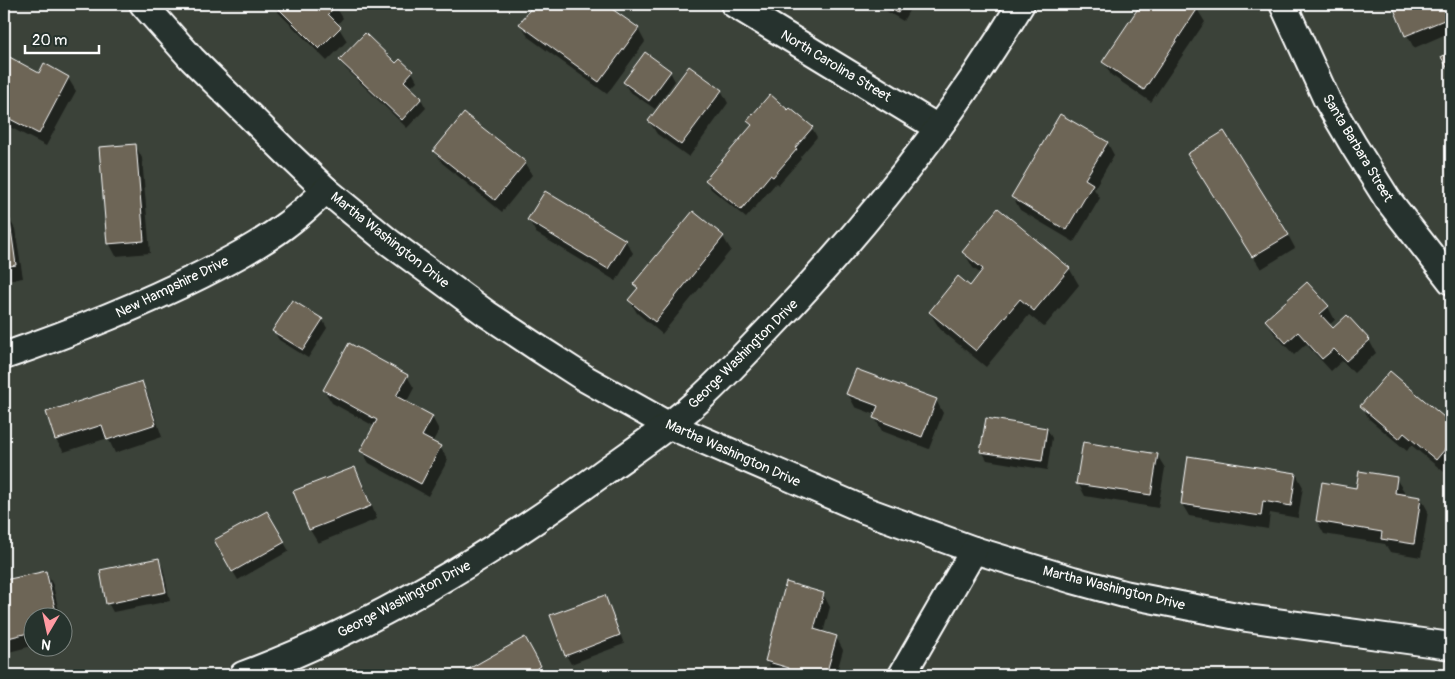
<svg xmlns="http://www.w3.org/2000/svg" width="1455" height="679" viewBox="0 0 1455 679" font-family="Pangolin,sans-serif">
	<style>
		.shadow { fill: #0007 }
		.building { fill: #6d6556; stroke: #fff }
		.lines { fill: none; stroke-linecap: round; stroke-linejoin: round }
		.minor-casing { stroke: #fff; stroke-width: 30 }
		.minor { stroke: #26332d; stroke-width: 26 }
		.labels { text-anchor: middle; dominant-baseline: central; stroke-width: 4.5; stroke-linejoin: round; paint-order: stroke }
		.street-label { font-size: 14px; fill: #fff; stroke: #26332d }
	</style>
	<rect width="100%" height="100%" fill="#3b4239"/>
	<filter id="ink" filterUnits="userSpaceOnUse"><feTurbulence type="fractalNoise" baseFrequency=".02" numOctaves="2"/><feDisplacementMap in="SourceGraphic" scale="10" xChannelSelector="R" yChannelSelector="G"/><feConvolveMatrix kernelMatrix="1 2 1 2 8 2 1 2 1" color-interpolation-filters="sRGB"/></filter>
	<g filter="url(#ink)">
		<g class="shadow">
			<polygon points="270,4 334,4 343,18 337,25 347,41 327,61"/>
			<polygon points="536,4 603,4 638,29 645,42 607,94 528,37 521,24"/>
			<polygon points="878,4 913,4 903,21 881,8"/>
			<polygon points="1142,4 1190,4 1197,9 1205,22 1151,102 1111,75 1104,62"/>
			<polygon points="1393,4 1444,4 1451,22 1451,32 1414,48 1407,35"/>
			<polygon points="4,55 39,74 68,78 76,91 46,146 4,124"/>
			<polygon points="341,61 396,65 412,72 417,81 410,88 421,99 426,108 407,128 346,69"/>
			<polygon points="670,72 675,81 655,109 629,91 624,82"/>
			<polygon points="721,90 728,103 689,157 657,134 649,121"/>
			<polygon points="788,111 812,128 817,137 800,157 801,159 778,185 776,183 746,218 711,189 706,180 752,127 749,121"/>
			<polygon points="1107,142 1114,155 1094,189 1100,198 1074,242 1020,210 1013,197"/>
			<polygon points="135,145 142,158 150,253 116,256 109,243"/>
			<polygon points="435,151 525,163 532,175 502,212 442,163"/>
			<polygon points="1196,167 1288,235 1295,248 1261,269"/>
			<polygon points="4,217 8,217 15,229 23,278 4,281"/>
			<polygon points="529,220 625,240 633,253 616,281 536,233"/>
			<polygon points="723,237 731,250 662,334 637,313 630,301 638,289 635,284"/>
			<polygon points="964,252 1069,268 1079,285 1044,327 1029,315 986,367 940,329 930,313 970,287 981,274 973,268"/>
			<polygon points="1328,307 1335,320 1329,325 1333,330 1369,340 1376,353 1354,373 1342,361 1331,371 1306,344 1294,355 1274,333 1266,320"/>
			<polygon points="322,319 327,328 308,358 279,340 274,331"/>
			<polygon points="1390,373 1451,425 1451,463 1444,472 1411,445 1407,451 1369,419 1362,406"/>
			<polygon points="407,376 414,388 406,403 432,417 439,430 432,443 440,447 448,460 428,496 369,463 361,450 374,426 332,403 324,390"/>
			<polygon points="141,382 148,395 162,437 115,453 108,438 64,452 56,440 48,412"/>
			<polygon points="848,394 936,400 943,413 929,449 882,431 875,418 876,415 855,407"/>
			<polygon points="1047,429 1052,438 1047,470 987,460 982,451"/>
			<polygon points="1157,455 1165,468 1158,508 1085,496 1078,483"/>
			<polygon points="354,468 362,481 377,519 318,543 310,530 295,492"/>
			<polygon points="1296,474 1303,487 1298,518 1270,513 1268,529 1189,516 1182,504"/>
			<polygon points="1396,479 1404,491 1403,495 1421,498 1428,511 1421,557 1390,552 1385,544 1324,534 1317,521 1323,484 1357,489"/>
			<polygon points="266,512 289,551 238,580 215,541"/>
			<polygon points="158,559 163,568 170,601 113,612 108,603"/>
			<polygon points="46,572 53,585 60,616 32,616 32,646 5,653 4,651 4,596 9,595"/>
			<polygon points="823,594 830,607 823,633 836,637 843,650 836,675 780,675 774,673 766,661"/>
			<polygon points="604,596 609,605 624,644 571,664 566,655"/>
			<polygon points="62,626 66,639 62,639"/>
			<polygon points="524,639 545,675 460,675"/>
		</g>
		<g class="building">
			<polygon points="274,4 336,4 337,5 328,14 341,27 319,49"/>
			<polygon points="534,4 605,4 639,28 599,82 519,24"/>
			<polygon points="882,4 903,4 898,13"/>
			<polygon points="1141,4 1192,4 1198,8 1144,90 1102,62"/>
			<polygon points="1392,4 1443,4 1449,18 1405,36"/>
			<polygon points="365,33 396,63 400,59 413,71 404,81 422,98 402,120 339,60"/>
			<polygon points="1451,51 1451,74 1441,57"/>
			<polygon points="645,52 671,71 649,101 623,82"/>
			<polygon points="4,54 39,73 44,63 69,77 39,134 4,116"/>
			<polygon points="689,66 722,90 681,145 648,121"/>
			<polygon points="770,94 788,110 790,108 813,127 795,148 797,149 773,177 770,175 741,210 705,180 752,125 747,121"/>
			<polygon points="464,113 526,162 495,200 433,151"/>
			<polygon points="1060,114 1108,142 1085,179 1093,184 1066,230 1011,197"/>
			<polygon points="1224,131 1289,235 1252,257 1187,154"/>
			<polygon points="136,144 144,241 107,244 99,147"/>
			<polygon points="545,191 626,240 608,269 527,220"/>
			<polygon points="998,208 1070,268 1034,311 1020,299 976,351 929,312 958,276 970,286 983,269 962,252"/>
			<polygon points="693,211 724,236 655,322 628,300 638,288 633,284"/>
			<polygon points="9,215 16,265 4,267 4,216"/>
			<polygon points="1307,282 1329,306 1320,314 1333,328 1347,315 1370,340 1346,361 1334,349 1322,359 1298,332 1286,343 1265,320"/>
			<polygon points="292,300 323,319 303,350 272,331"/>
			<polygon points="349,343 408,375 396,396 433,416 422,436 441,446 421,484 360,451 377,420 323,390"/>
			<polygon points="856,369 937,399 922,437 873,418 878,406 846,394"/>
			<polygon points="1390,371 1451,423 1451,442 1436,460 1404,433 1399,439 1360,406"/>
			<polygon points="142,381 156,424 107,440 102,425 55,440 46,412"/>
			<polygon points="986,418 1047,428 1042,461 980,452"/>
			<polygon points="1083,442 1158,454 1151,495 1076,484"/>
			<polygon points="1188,456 1296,473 1291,506 1263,501 1261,516 1181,504"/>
			<polygon points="355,467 371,506 309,530 293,491"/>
			<polygon points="1359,471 1397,477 1395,493 1421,497 1414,544 1381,539 1382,532 1316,521 1322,482 1356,488"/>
			<polygon points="267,511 285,542 232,572 214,540"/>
			<polygon points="159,558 166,592 106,604 100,570"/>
			<polygon points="46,571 57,616 32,616 32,632 4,639 4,595 8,594 5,580"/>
			<polygon points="786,582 824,593 814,629 837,636 826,675 788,675 789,668 765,661"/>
			<polygon points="605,595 620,635 565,656 550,615"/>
			<polygon points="525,637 541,666 526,675 458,675"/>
		</g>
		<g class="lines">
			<defs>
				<g id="minor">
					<polyline points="143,4 192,59 287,153 326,190 389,242 487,314 541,350 586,379 668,425 867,511 974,550 1073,580 1124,594 1247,618 1451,646"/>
					<polyline points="734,4 938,128"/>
					<polyline points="1283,4 1327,100 1354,146 1388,200 1451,281"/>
					<path d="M4,356C71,333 137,307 201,275C229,261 260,245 286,225C300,215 313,202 326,190"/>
					<path d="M243,675C372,627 489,556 600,475C633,451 670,427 700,399C723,378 745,354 767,331C863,231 949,123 1021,4"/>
					<polyline points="902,675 974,550"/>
				</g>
			</defs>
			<use href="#minor" class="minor-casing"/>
			<use href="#minor" class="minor"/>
		</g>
	</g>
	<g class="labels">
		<g class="street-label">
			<text transform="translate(836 66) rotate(31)">North Carolina Street</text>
			<text transform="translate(1358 148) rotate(59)">Santa Barbara Street</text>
			<text transform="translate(390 240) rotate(38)">Martha Washington Drive</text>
			<text transform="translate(172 287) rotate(-26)">New Hampshire Drive</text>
			<text transform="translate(743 354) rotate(-45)">George Washington Drive</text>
			<text transform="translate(733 453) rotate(24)">Martha Washington Drive</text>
			<text transform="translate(1114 588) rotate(14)">Martha Washington Drive</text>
			<text transform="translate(404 599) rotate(-28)">George Washington Drive</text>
		</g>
	</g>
	<rect width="1455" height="679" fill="none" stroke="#26332d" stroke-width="20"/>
	<rect x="10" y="10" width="1435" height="659" fill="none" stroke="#fff" stroke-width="2" filter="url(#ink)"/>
	<g transform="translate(48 632) rotate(189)"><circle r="24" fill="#26332d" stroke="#7d8581"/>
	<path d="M0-4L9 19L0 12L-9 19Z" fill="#ff9aa2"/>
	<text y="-8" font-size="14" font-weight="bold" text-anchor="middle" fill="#ffffff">N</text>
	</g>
	<path d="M25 45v8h74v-8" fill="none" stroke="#ffffff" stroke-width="2.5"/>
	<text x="32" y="45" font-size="15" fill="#ffffff" stroke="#26332d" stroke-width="4" paint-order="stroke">20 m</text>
</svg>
